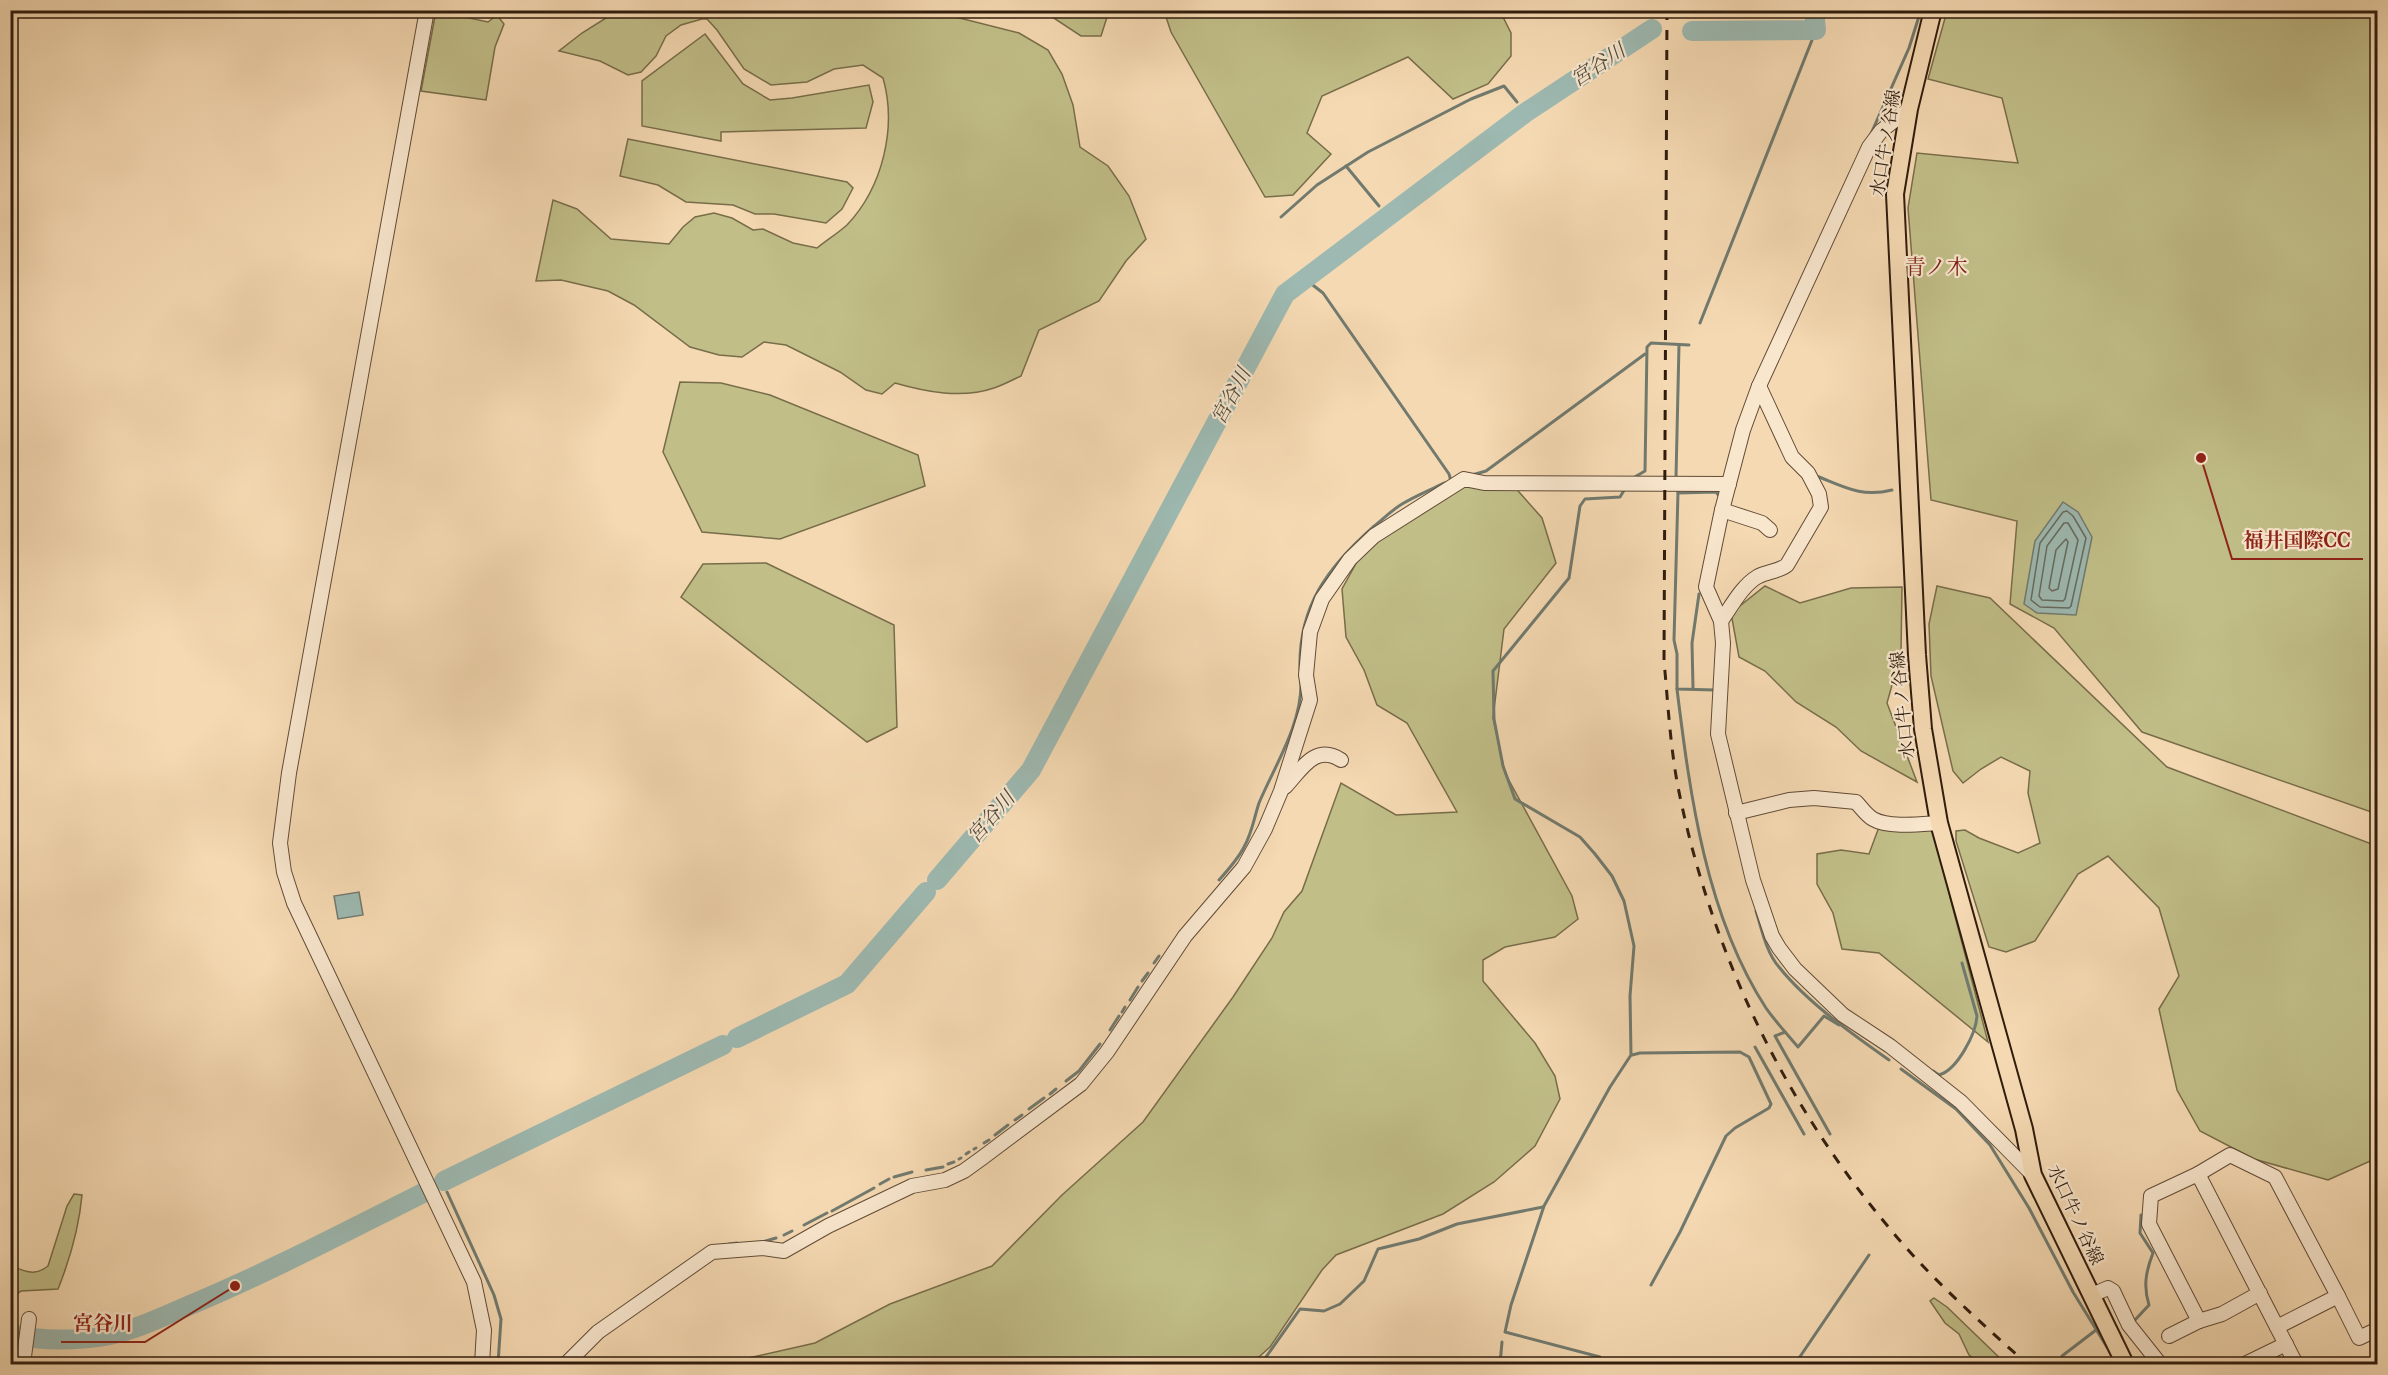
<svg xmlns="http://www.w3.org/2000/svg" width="2388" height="1375" viewBox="0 0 2388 1375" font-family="'IM FELL French Canon','Noto Serif JP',serif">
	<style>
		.green { fill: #c1be88; stroke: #786d4a; stroke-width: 1.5 }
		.water { fill: #9db9b1; stroke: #717a6f; stroke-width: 1.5 }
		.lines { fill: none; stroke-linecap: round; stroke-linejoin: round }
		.shore { stroke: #666a5f; stroke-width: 1.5 }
		.stream { stroke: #717a6f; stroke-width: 3 }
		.river { stroke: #9db9b1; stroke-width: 20 }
		.minor-casing { stroke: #614b36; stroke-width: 16 }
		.major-casing { stroke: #301c0d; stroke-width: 20 }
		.minor { stroke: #f8e6cd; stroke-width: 14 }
		.major { stroke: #f5d9b2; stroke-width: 16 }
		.rail { stroke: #301c0d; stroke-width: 3; stroke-dasharray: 10 10; stroke-linecap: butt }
		.labels { text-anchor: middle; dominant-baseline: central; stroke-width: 4.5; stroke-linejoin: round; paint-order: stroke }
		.street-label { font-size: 18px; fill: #301c0d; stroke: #f8e6cd }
		.water-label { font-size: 20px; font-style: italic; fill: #514b3e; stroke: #f8e6cd }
		.quarter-label { font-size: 21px; fill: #7a1f14; stroke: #f8e6cd }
		.leader { fill: none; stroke: #8f2418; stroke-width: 2 }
		.callout-dot { fill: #8f2418; stroke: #f8e6cd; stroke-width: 2 }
		.callout-label { font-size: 20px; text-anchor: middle; font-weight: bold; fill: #8f2418; stroke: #f8e6cd; stroke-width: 4.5; stroke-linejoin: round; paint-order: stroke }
	</style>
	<rect width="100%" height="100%" fill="#f5d9b2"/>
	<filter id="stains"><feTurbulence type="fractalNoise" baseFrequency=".00333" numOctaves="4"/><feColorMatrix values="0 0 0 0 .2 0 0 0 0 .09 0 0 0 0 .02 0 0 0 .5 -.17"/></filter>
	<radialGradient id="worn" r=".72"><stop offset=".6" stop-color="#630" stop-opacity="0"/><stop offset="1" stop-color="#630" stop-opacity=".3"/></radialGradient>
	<g class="green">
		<polygon points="436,11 488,22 497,15 504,24 495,47 486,100 421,91"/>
		<path d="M617,11H932L1019,33L1048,50L1062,74L1073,105L1080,147L1108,166L1129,196L1146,239L1126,261L1099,301L1039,330L1021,376C1012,380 1003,385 994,388C962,399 926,392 895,383L882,394L866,390L840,372L786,345L764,342L742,357L719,355L690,347L634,305L608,291L561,280L536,281L553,200L577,209L611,239L669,244L683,227L695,217L714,213L732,218L753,230L763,229L793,243L817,248C827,240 838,233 847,225C883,187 897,127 883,78L863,65L834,69L807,82L771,85L744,69L717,30L707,19H702L681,25L666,36L656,56L641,72L628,75L600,61L559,51L582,33Z"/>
		<polygon points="1043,11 1105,11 1108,14 1101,36 1081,36"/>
		<polygon points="1164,11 1500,11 1511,33 1511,56 1488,84 1453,99 1408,57 1322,96 1307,133 1331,154 1293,195 1265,197 1171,32"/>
		<polygon points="1947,11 2377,11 2377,814 2142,732 2054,628 2010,604 2017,521 1931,500 1908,208 1917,153 2018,163 2002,98 1928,79"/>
		<polygon points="705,34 743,84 770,100 792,98 869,85 873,102 866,128 721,132 721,141 642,126 642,81"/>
		<polygon points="628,139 847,182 853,188 842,209 826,223 774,214 755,214 733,205 686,202 658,185 620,176"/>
		<polygon points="680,382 721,383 770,395 918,455 925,486 780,539 702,532 663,452"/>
		<polygon points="1512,484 1542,518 1556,563 1504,629 1493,718 1505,773 1572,896 1578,919 1555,937 1505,947 1483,960 1483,981 1535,1043 1555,1076 1560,1099 1535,1146 1494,1182 1443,1214 1336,1255 1322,1270 1270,1347 1251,1364 650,1364 726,1363 815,1343 890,1304 992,1266 1062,1195 1143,1122 1233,997 1272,938 1284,912 1302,891 1341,783 1396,815 1457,812 1407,723 1377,705 1364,670 1346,637 1342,589 1364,549 1419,512 1464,487"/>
		<polygon points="766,563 894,625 897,727 867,742 681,597 703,564"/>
		<polygon points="1765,586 1800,603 1851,588 1902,587 1901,653 1887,703 1917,782 1861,751 1836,727 1796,702 1765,671 1739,657 1731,613"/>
		<polygon points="1937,586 1990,598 2167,767 2377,846 2377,1158 2328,1180 2254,1159 2200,1131 2177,1090 2159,1009 2179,976 2159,908 2108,856 2078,874 2035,941 2006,952 1989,947 1956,841 1956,831 1965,830 1979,838 2018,853 2040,843 2028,793 2030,771 2001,757 1981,769 1963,783 1953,771 1931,676 1929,624"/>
		<polygon points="1934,826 1951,901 1988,1042 1879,953 1842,949 1833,913 1817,884 1817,854 1841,850 1869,854 1879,827"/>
		<path d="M74,1194L82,1195C79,1228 70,1259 58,1289L21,1291L11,1299V1266C26,1271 34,1277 48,1266L67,1206Z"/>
		<polygon points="1934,1298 1947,1307 2006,1364 1981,1364 1969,1355 1959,1334 1945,1323 1930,1301"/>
	</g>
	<g class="water">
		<polygon points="2063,502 2078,512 2092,537 2076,615 2037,613 2024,604 2035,541"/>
		<polygon points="359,892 363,915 338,919 334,896"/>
	</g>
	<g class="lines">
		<g class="shore">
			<polygon points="2067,511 2073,516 2086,538 2071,606 2069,608 2040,607 2031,600 2040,543 2063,512"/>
			<polygon points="2068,523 2078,540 2065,599 2063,601 2042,600 2039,596 2047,546 2064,523"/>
			<polygon points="2066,539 2068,542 2058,589 2052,591 2049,588 2056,550"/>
		</g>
		<g class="stream">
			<polyline points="1870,136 1909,48 1921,10"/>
			<polyline points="1346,166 1379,206"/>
			<polyline points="1281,217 1317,185 1368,152 1471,99 1504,86 1517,102"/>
			<polyline points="1305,279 1323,293 1449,474 1451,481"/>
			<polyline points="1700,323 1816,30"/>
			<polyline points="1472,475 1486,471 1645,354"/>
			<path d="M1814,475C1843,486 1860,498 1892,490"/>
			<polyline points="1676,477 1679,345"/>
			<polyline points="1633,478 1645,471 1647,347 1651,343 1689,345"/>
			<polyline points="1678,492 1674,640 1677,654 1677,689 1715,690"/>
			<polyline points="1678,493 1716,492 1720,497"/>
			<path d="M1300,670C1298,606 1328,567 1373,527C1383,519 1392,510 1402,504C1415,496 1430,490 1444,483H1450"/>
			<polyline points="1693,688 1692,643 1699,594"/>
			<path d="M1677,689C1690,795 1706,916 1766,1008C1775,1021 1787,1034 1798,1047L1824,1016L1839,1025"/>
			<path d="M1219,880C1228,870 1238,859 1244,847C1252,833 1254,818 1259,803C1275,765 1302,724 1301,682"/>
			<path d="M1756,911C1762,930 1766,952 1779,967C1807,1002 1852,1034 1889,1060"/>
			<polyline points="1154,963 1159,956"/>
			<polyline points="1142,981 1148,973"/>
			<polyline points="1130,1000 1138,987"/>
			<polyline points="1122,1012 1125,1007"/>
			<polyline points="1110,1030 1119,1016"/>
			<polyline points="1785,1032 1775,1036 1830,1134"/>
			<polyline points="1755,1047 1804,1134"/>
			<polyline points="1632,1055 1640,1053 1740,1052 1749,1057 1771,1104 1769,1108 1735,1128 1726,1136 1680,1232 1651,1285"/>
			<polyline points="1901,1069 1956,1109 1990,1145 2029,1208 2073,1292 2110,1352"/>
			<path d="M1933,1071L1939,1075C1957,1070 1976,1034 1977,1016L1962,963"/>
			<polyline points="1066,1081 1079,1071 1100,1044"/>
			<polyline points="1050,1094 1056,1089"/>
			<polyline points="1029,1109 1044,1098"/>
			<polyline points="1015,1120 1022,1115"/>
			<polyline points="995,1135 1008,1125"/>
			<polyline points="984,1143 989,1140"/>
			<polyline points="974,1149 976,1148"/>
			<polyline points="966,1154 969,1152"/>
			<polyline points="959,1159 961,1158"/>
			<polyline points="948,1164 954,1162"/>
			<polyline points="926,1170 943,1167"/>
			<polyline points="894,1177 912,1172"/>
			<polyline points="880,1184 889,1179"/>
			<polyline points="447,1192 494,1295 501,1319 498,1364"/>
			<polyline points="832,1211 874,1188"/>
			<polyline points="804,1225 827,1213"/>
			<polyline points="784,1235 792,1231"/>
			<polyline points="762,1242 776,1238"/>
			<polyline points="729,1244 737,1243"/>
			<path d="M2135,1320L2149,1305C2143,1286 2146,1271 2153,1253L2140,1233L2141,1215"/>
			<polyline points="2062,1356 2096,1330"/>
			<polyline points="1600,1357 1505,1332 1511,1305 1544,1206 1610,1087 1631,1055 1630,996 1634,946 1624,901 1612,876 1595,854 1580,837 1515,799 1503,766 1494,719 1493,671 1569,578 1580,506 1585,499 1620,497 1626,487"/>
			<polyline points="1261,1364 1300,1309 1324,1311 1340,1304 1364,1281 1378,1249 1419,1239 1457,1224 1543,1207"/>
			<polyline points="1500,1364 1502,1342"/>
			<polyline points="1795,1364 1869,1255"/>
		</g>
		<g class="river">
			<polyline points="1692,31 1816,30 1814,10"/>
			<polyline points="937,880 1031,770 1285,294 1525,113 1652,29"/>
			<polyline points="737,1038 847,984 926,892"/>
			<polyline points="444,1181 723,1045"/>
			<path d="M10,1334C41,1341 74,1341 105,1336C137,1330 166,1315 195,1303C273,1270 349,1230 425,1192"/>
		</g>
		<defs>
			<g id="minor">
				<polyline points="427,10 289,773 280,843 284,872 294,903 474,1282 484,1330 482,1364"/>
				<polyline points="1909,109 1881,131 1869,147 1759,386 1743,430 1722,510 1706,587 1721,621 1723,643 1718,734 1753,880 1772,936 1779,948 1795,969 1843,1015 1890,1046 1961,1102 2033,1175"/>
				<polyline points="1722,510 1762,523 1770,530"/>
				<path d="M1721,621C1731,607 1742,586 1757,577C1768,571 1778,572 1787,565L1821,507L1819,494L1808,473L1792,457L1759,386"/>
				<path d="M1285,787C1301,770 1315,743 1341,760"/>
				<path d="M1736,813L1789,800L1814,798L1856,802C1861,807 1866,815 1873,819C1888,828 1922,824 1939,823"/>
				<polyline points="2198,1174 2230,1155 2275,1177 2338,1296 2277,1327"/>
				<polyline points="2260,1293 2222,1314 2199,1321 2149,1224 2151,1196 2198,1174 2296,1364"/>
				<polyline points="2092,1295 2108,1288 2113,1291 2129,1325 2160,1364"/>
				<polyline points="2338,1296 2359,1338 2378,1329"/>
				<polyline points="2169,1336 2199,1321"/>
				<polyline points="23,1364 29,1319"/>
				<polyline points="566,1364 598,1332 712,1252 763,1248 784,1251 828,1226 912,1186 945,1180 964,1171 982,1158 1081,1084 1107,1052 1185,936 1244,867 1265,829 1281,791 1310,700 1306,675 1310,632 1322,599 1350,559 1374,536 1464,479 1484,483 1729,484"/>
				<polyline points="2245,1364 2286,1344"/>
			</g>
			<polyline id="major" points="1933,10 1909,109 1895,194 1917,655 1923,729 1939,823 2024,1129 2033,1175 2125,1364"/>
		</defs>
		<use href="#minor" class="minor-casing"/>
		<use href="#major" class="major-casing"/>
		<use href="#minor" class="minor"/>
		<use href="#major" class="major"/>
		<path class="rail" d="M1667,10L1664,661C1668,703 1670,745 1678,787C1710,948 1781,1098 1886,1224C1928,1276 1978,1320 2027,1364"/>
	</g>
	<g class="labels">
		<g class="street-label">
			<text transform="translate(1886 143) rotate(-81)">水口牛ノ谷線</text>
			<text transform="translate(1903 705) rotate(-96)">水口牛ノ谷線</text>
			<text transform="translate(2075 1215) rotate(65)">水口牛ノ谷線</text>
		</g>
		<g class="water-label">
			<text transform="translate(1598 65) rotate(-33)">宮谷川</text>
			<text transform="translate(1231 396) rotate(-62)">宮谷川</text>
			<text transform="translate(991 817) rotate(-49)">宮谷川</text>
		</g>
		<g class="quarter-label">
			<text x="1936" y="267">青ノ木</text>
		</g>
	</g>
	<path class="leader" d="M2201 458L2232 559H2363M235 1286L145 1342H61"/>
	<g class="callout-dot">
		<circle cx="2201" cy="458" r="6"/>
		<circle cx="235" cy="1286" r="6"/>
	</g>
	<g class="callout-label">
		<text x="2297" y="547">福井国際CC</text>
		<text x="103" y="1330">宮谷川</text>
	</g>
	<rect width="2388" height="1375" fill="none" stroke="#f5d9b2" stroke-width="36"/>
	<rect x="12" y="12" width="2364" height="1351" fill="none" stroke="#301c0d" stroke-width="3"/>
	<rect x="18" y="18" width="2352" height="1339" fill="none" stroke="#301c0d" stroke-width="1.5"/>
	<rect width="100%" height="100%" filter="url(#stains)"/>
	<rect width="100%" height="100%" fill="url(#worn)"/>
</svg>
